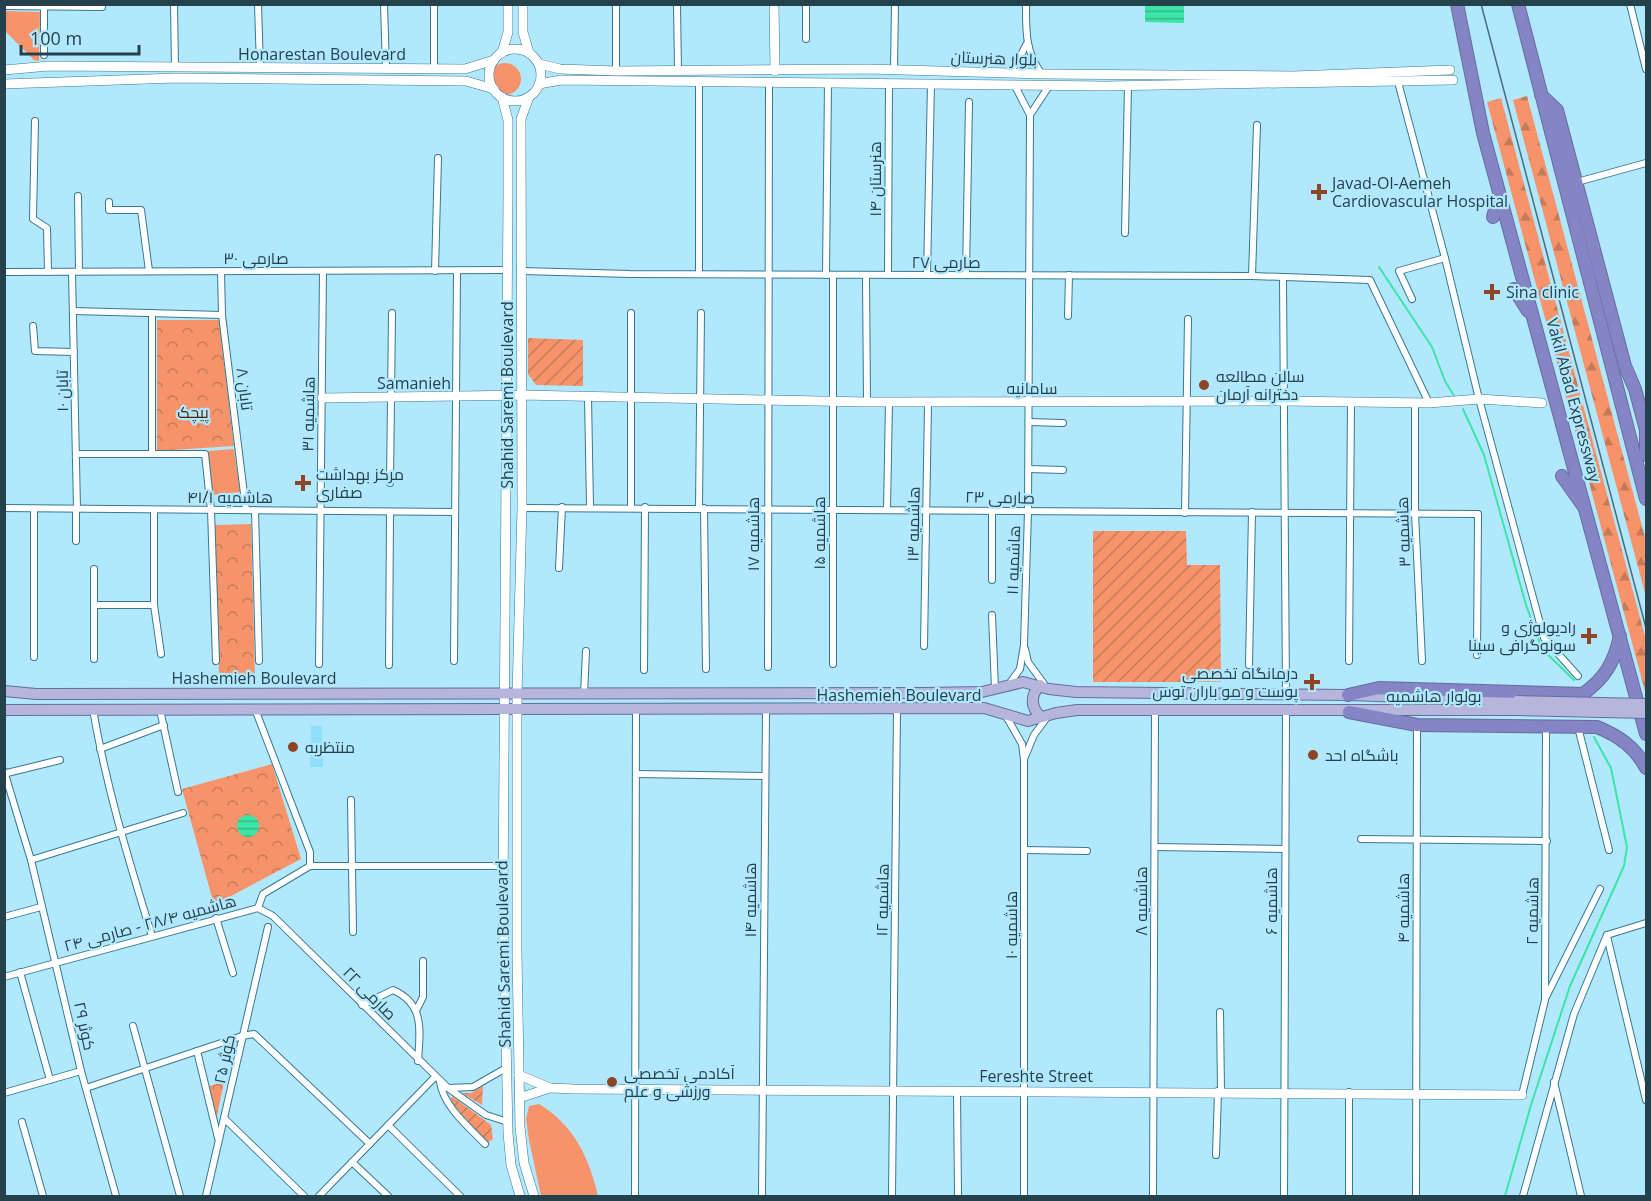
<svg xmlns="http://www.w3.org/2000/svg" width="1651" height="1201" viewBox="0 0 1651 1201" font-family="'Open Sans',Cairo,sans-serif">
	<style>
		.built { fill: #90e0fd }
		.grass { fill: #f6936a }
		.forest { fill: url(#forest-firs) }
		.park { fill: url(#park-crowns) }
		.garden { fill: url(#garden-furrows) }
		.water { fill: url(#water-rules) }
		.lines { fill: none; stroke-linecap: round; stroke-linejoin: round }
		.stream { stroke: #3ce5a6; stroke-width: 2 }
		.street-casing { stroke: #357a91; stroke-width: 8 }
		.secondary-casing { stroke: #357a91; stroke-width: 10 }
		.primary-casing { stroke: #636e9b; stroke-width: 12 }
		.highway-casing { stroke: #636e9b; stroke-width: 14 }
		.street { stroke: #fff; stroke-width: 6 }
		.secondary { stroke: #fff; stroke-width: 9 }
		.primary { stroke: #b6b6dd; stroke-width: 10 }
		.highway { stroke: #8585c6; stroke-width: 12 }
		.tram { stroke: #496c79; stroke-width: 1.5 }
		.primary-bridge-casing { stroke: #636e9b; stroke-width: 12; stroke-linecap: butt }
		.primary-bridge { stroke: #b6b6dd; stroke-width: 10 }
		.poi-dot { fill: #8d4525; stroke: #b2e8fd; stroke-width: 2 }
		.labels { text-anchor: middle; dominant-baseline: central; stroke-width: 4.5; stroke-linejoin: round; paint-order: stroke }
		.street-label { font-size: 16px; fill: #25424c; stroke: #b2e8fd }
		.poi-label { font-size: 16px; fill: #25424c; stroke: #b2e8fd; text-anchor: start }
		.park-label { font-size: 16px; fill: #52240f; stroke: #b2e8fd }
	</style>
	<defs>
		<pattern id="forest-firs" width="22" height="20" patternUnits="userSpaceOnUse" patternTransform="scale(1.5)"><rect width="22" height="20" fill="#f6936a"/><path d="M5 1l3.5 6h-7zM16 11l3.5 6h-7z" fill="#c77a59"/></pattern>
		<pattern id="park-crowns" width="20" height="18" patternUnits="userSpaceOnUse" patternTransform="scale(1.5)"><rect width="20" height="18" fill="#f6936a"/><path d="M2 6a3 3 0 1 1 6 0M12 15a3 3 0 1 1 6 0" fill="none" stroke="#c77a59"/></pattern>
		<pattern id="garden-furrows" width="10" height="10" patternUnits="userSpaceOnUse" patternTransform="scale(1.5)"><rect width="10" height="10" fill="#f6936a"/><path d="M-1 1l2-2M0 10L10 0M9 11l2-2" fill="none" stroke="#c77a59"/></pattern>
		<pattern id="water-rules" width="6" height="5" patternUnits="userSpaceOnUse" patternTransform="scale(1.5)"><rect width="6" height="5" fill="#3ce5a6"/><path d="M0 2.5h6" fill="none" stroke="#32bb89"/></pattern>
	</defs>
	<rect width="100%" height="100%" fill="#b2e8fd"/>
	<polygon class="built" points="311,726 322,726 323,767 310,767"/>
	<g class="grass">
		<polygon points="5,11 40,12 39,61 34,60 5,31"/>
		<circle cx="505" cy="79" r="16"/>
		<polygon points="234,449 240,492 212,495 208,451"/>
		<path d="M539,1104C574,1125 589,1158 598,1196H541L529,1140L526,1119L529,1106Z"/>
	</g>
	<g class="forest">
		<polygon points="1527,96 1646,541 1646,597 1513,100"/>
		<polygon points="1501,98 1646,640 1646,695 1487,102"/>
	</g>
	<g class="park">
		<polygon points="157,320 219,320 234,446 157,451"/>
		<polygon points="251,524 255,679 219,680 215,525"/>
		<polygon points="272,764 301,859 214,905 182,789"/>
		<polygon points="224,1082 216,1120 209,1086"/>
	</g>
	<g class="garden">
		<polygon points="528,338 583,340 583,386 536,385 528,374"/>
		<polygon points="1093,531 1186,531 1187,565 1220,565 1221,682 1093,682"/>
		<polygon points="483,1086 482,1105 462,1093 471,1093"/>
		<polygon points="452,1096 491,1125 493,1139 487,1143 450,1101"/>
	</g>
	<g class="water">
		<polygon points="1145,5 1184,5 1184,23 1145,22"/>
		<circle cx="248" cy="826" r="11"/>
	</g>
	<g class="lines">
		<g class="stream">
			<polyline points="1379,267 1432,347 1445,381 1456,399"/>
			<polyline points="1463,409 1484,455 1526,605 1542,649 1574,680"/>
			<polyline points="1505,1196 1531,1105 1570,986 1624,866 1627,847 1611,768 1594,737"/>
		</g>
		<defs>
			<g id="street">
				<polyline points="174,4 175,68"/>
				<polyline points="258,4 260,68"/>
				<polyline points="384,4 386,69"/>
				<polyline points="677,4 678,71"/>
				<path d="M1026,4C1026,31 1025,52 1042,74"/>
				<polyline points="1630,4 1646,69"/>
				<polyline points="4,6 102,7"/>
				<polyline points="806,39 806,4"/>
				<polyline points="44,55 44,7"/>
				<polyline points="434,69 434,4"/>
				<polyline points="894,70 895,4"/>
				<polyline points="616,71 616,4"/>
				<polyline points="1008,73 1017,63 1026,45"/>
				<polyline points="1398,82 1445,258 1479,399 1544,638 1578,676"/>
				<polyline points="1030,115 1049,86"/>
				<polyline points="35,121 33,219 47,228 48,272"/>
				<polyline points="1577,182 1646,163"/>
				<polyline points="78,196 79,271"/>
				<polyline points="109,202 109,210 141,210 149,271"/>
				<polyline points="1125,233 1128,85"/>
				<polyline points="221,271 222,315 246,510"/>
				<polyline points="435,271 438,158"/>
				<polyline points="522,271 630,274 1252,276 1370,280 1429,403"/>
				<polyline points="4,272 507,270"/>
				<polyline points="72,272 77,509"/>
				<polyline points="699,274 699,84"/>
				<polyline points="826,275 828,83"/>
				<polyline points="833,275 833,664"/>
				<polyline points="866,275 867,402"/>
				<polyline points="888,275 889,83"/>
				<polyline points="927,275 931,84"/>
				<polyline points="966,275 969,102"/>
				<polyline points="1252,276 1257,125"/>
				<polyline points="1283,278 1286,693"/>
				<polyline points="1412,299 1399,271 1445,258"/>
				<polyline points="73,311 222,315"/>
				<polyline points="152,313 152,454"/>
				<polyline points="631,313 631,507"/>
				<polyline points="1068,316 1069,275"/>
				<polyline points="33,326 35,351 74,352"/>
				<polyline points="588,397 590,507"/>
				<polyline points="1415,403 1415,513 1422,661"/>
				<polyline points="1029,422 1063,423"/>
				<polyline points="76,454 205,454 211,510 216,661"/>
				<polyline points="1029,469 1063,470"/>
				<polyline points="390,483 392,313"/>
				<polyline points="4,508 455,512"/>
				<polyline points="522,508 1478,514 1477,655"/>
				<polyline points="699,508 701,313"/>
				<polyline points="704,508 706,669"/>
				<polyline points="76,509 76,541"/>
				<polyline points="887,509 889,403"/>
				<polyline points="154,510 154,605 161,654"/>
				<polyline points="255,510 259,661"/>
				<polyline points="1185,513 1188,319"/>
				<polyline points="559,568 562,507"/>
				<polyline points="94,569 94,659"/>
				<polyline points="992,580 992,510"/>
				<polyline points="94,605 154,605"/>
				<polyline points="992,615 995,689"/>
				<polyline points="924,646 928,403"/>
				<polyline points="1025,649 1028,662 1044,684"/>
				<polyline points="34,657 34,509"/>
				<polyline points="454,661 457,271"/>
				<polyline points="1349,661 1351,402"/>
				<polyline points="319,664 323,271"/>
				<polyline points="389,665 390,512"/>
				<polyline points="1249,665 1252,512"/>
				<polyline points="768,667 769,83"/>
				<polyline points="644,670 645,507"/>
				<polyline points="1009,684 1020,669 1024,645 1028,511 1030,115 1014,84"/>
				<polyline points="584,695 586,651"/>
				<path d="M93,709C106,787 129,861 152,936"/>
				<polyline points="255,709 310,852 310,866"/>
				<polyline points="160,710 178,792"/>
				<polyline points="1006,716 1022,744 1024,760 1024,1196"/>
				<polyline points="1578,727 1609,850"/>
				<polyline points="100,749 164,725"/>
				<polyline points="1024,759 1034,735 1048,716"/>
				<polyline points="4,771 31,860 81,1071 116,1196"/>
				<polyline points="7,773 60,760"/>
				<polyline points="636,774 765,776"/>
				<polyline points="351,800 353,932"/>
				<polyline points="1361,839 1547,841"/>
				<polyline points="1155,847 1285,849"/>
				<polyline points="1024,850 1087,851"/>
				<polyline points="31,860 183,813"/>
				<polyline points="258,908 273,916 448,1088 486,1115 508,1122"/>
				<polyline points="4,917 41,907"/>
				<polyline points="216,918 233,973"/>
				<polyline points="1607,935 1646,923"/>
				<polyline points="1607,936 1646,1100"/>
				<polyline points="20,972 50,1080"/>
				<polyline points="4,977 258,908 263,894 310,866 503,866"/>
				<polyline points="1546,997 1600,889"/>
				<path d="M362,1005L393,990C425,1004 420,1031 418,1061"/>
				<polyline points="417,1009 423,997 423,961"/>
				<polyline points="1220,1012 1221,1091"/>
				<polyline points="133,1026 180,1196"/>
				<polyline points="197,1051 218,1138"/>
				<path d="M440,1082C444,1107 468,1126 485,1144"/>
				<polyline points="1554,1082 1581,1196"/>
				<polyline points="86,1088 242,1036 254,1034 370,1144"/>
				<polyline points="448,1088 473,1087 506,1068"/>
				<polyline points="957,1091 958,1196"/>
				<polyline points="1349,1092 1349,1196"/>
				<polyline points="4,1093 81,1071"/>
				<polyline points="1522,1095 1545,1000 1546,726"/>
				<polyline points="225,1119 304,1196"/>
				<polyline points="22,1122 43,1196"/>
				<polyline points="388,1125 460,1196"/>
				<polyline points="1216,1155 1218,1091"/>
				<polyline points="352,1162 388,1196"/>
				<polyline points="206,1196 268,927"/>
				<polyline points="319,1196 435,1077"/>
				<polyline points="635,1196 636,710"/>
				<polyline points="762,1196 766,710"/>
				<polyline points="892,1196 897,710"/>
				<polyline points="1153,1196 1155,711"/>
				<polyline points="1284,1196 1286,711"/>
				<polyline points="1416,1196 1417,725"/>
				<polyline points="1523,1196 1574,1014 1607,935"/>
			</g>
			<g id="secondary">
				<polyline points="523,4 523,32 529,53"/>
				<polyline points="774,4 775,71"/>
				<circle cx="515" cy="75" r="26"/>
				<polyline points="502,53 508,32 508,4"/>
				<polyline points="539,64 560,69 616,71 867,69 1042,74 1293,76 1450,70"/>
				<polyline points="4,70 49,66 465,69 494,60"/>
				<polyline points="4,84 176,78 466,81 494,89"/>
				<polyline points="539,84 561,80 1105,86 1453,80"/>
				<polyline points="502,97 508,120 508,195 503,898 508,1133 511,1165 520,1196"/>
				<polyline points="529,97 521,119 522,508 517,694 517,954 520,1127 524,1163 534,1196"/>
				<polyline points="322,398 521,395 867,402 1283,401 1429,403 1479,399 1542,403"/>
				<polyline points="519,1075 550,1088 574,1089 1522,1095"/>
				<polyline points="519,1098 550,1088"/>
			</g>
			<g id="primary">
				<path d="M1040,685C1030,696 1030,707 1041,717"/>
				<polyline points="4,691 36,694 924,693 982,692 1023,682 1049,689 1076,692 1348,695 1517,701"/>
				<polyline points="4,710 984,708 1028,721 1056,713 1077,710 1518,710"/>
			</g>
			<g id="highway">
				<polyline points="1457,4 1483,133 1646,734"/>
				<polyline points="1518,4 1646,499"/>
				<polyline points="1541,95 1557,110 1625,366 1635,389 1646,430 1646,455"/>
				<polyline points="1493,217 1499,194"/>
				<polyline points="1514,289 1528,311"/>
				<polyline points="1562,476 1584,507"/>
				<path d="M1348,695L1379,688L1583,694C1605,678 1614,663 1620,636"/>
				<path d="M1349,712L1417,725L1597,727C1619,736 1635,747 1646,768"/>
			</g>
		</defs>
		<use href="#street" class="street-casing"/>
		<use href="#secondary" class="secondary-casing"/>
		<use href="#primary" class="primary-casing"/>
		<use href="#highway" class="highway-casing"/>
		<use href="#street" class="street"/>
		<use href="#secondary" class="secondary"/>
		<use href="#primary" class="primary"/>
		<use href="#highway" class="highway"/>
		<polyline class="tram" points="1481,4 1646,628"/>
		<defs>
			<g id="primary-bridge">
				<polyline points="1517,701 1646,704"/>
				<polyline points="1518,710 1646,713"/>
			</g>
		</defs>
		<use href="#primary-bridge" class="primary-bridge-casing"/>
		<use href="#primary-bridge" class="primary-bridge"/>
	</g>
	<g class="poi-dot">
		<path d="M1316 183h6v6h6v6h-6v6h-6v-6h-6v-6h6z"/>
		<path d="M1489 283h6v6h6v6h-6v6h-6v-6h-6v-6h6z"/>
		<circle cx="1204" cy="385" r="6"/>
		<path d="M300 474h6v6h6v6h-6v6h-6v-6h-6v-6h6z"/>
		<path d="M1586 627h6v6h6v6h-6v6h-6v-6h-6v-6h6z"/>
		<path d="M1309 673h6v6h6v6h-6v6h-6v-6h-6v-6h6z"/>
		<circle cx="293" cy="747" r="6"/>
		<circle cx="1313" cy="755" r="6"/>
		<circle cx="612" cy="1082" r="6"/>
	</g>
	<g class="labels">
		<g class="street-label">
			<text x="322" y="54">Honarestan Boulevard</text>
			<text transform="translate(994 58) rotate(2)">بلوار هنرستان</text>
			<text transform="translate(875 179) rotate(-90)">هنرستان ۱۴</text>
			<text x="256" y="258">صارمی ۳۰</text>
			<text x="946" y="262">صارمی ۲۷</text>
			<text x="414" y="383">Samanieh</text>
			<text x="1032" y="388">سامانیه</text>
			<text transform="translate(245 389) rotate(83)">تابان ۸</text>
			<text transform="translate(62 391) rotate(-91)">تابان ۱۰</text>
			<text transform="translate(507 395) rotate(-90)">Shahid Saremi Boulevard</text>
			<text transform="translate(1574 400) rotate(75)">Vakil Abad Expressway</text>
			<text transform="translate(308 414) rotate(-89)">هاشمیه ۳۱</text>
			<text x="230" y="497">هاشمیه ۴۱/۱</text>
			<text transform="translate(1000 497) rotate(1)">صارمی ۲۳</text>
			<text transform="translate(913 524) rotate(-89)">هاشمیه ۱۳</text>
			<text transform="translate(1403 532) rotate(-92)">هاشمیه ۳</text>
			<text transform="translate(819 533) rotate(-90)">هاشمیه ۱۵</text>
			<text transform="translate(753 534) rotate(-90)">هاشمیه ۱۷</text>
			<text transform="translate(1013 560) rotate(-88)">هاشمیه ۱۱</text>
			<text x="254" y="678">Hashemieh Boulevard</text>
			<text x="899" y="695">Hashemieh Boulevard</text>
			<text x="1434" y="696">بولوار هاشمیه</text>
			<text transform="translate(750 900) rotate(-90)">هاشمیه ۱۴</text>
			<text transform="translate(882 900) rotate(-89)">هاشمیه ۱۲</text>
			<text transform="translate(1141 901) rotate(-90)">هاشمیه ۸</text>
			<text transform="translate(1271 901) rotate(-90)">هاشمیه ۶</text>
			<text transform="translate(1403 908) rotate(-90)">هاشمیه ۴</text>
			<text transform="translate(1532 911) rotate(-89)">هاشمیه ۲</text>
			<text transform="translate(150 923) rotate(-15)">هاشمیه ۲۸/۴ - صارمی ۲۴</text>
			<text transform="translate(1011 925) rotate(-90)">هاشمیه ۱۰</text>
			<text transform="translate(503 954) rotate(-91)">Shahid Saremi Boulevard</text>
			<text transform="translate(370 993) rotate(45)">صارمی ۲۲</text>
			<text transform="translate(85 1026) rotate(78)">کوثر ۲۹</text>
			<text transform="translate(224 1059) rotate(-78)">کوثر ۲۵</text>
			<text x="1036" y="1076">Fereshte Street</text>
		</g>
		<g class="poi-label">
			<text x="1332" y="183">Javad-Ol-Aemeh<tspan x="1332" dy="18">Cardiovascular Hospital</tspan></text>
			<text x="1506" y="292">Sina clinic</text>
			<text x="1216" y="376">سالن مطالعه<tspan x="1216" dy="18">دخترانه آرمان</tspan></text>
			<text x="316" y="474">مرکز بهداشت<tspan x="316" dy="18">صفاری</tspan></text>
			<text x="1576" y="627" text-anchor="end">رادیولوژی و<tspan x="1576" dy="18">سونوگرافی سینا</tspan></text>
			<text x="1298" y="673" text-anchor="end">درمانگاه تخصصی<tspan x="1298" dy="18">پوست و مو باران توس</tspan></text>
			<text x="305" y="747">منتظریه</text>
			<text x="1325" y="755">باشگاه احد</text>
			<text x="624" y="1073">آکادمی تخصصی<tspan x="624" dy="18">ورزشی و علم</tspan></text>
		</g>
		<g class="park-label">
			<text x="193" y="412">پیچک</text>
		</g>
	</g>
	<rect width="1651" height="1201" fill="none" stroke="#25424c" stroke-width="12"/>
	<path d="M21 45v9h118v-9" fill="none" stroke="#25424c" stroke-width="3"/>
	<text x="30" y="45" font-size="18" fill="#25424c" stroke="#b2e8fd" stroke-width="4.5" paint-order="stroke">100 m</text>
</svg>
